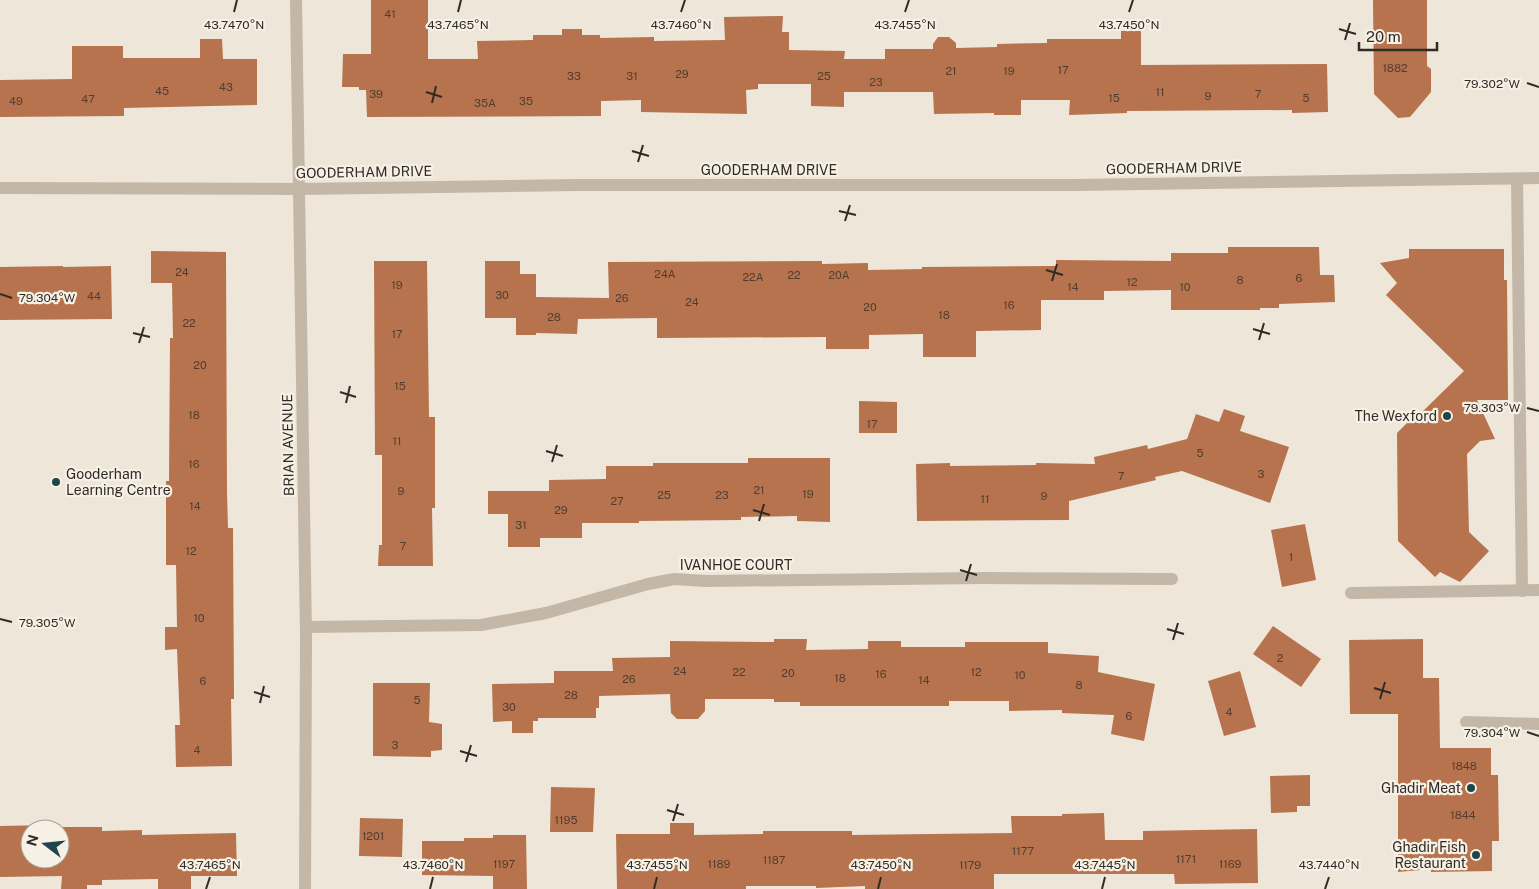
<svg xmlns="http://www.w3.org/2000/svg" width="1539" height="889" viewBox="0 0 1539 889" font-family="'Public Sans',sans-serif">
	<style>
		.building { fill: #b6734e; fill-rule: evenodd }
		.lines { fill: none; stroke-linecap: round; stroke-linejoin: round }
		.minor { stroke: #c3b7a7; stroke-width: 12 }
		.ticks { fill: none; stroke: #312b26; stroke-width: 2 }
		.poi-dot { fill: #21454d; stroke: #f6f0e5; stroke-width: 2 }
		.labels { text-anchor: middle; dominant-baseline: central; stroke-width: 4.5; stroke-linejoin: round; paint-order: stroke }
		.number-label { font-size: 11px; fill: #523d30 }
		.street-label { font-size: 14px; fill: #312b26; stroke: #f6f0e5 }
		.poi-label { font-size: 14px; fill: #312b26; stroke: #f6f0e5; text-anchor: end }
		.ticks-label { font-size: 12px; text-anchor: middle; fill: #312b26; stroke: #f6f0e5; stroke-width: 4.5; stroke-linejoin: round; paint-order: stroke }
	</style>
	<rect width="100%" height="100%" fill="#ede6d9"/>
	<g class="building">
		<polygon points="371,0 428,0 428,59 478,59 477,41 533,40 533,35 562,35 562,29 582,29 582,35 600,35 600,38 654,37 654,41 725,40 724,17 783,16 782,32 789,32 789,50 845,51 844,59 885,59 885,49 933,49 933,44 938,37 949,37 956,43 956,48 997,47 997,44 1047,43 1047,39 1121,39 1121,31 1141,31 1141,65 1327,64 1328,112 1292,113 1292,110 1127,111 1127,113 1069,115 1070,100 1021,100 1021,115 994,115 994,113 934,114 933,92 844,92 844,107 811,106 811,84 758,84 758,89 746,90 747,114 641,112 641,100 601,101 601,116 367,117 366,90 359,90 359,87 342,87 343,54 371,54"/>
		<polygon points="1373,0 1427,0 1427,66 1431,69 1431,92 1410,117 1398,118 1374,94"/>
		<polygon points="200,39 222,39 223,59 257,59 257,105 124,108 124,116 0,117 0,80 72,79 72,46 123,46 123,58 200,58"/>
		<polygon points="1228,247 1319,247 1320,275 1334,275 1335,302 1279,304 1279,308 1260,308 1260,310 1171,310 1171,290 1104,291 1104,300 1041,300 1041,330 976,331 976,357 923,357 923,334 869,335 869,349 826,349 826,337 657,338 657,318 578,319 577,334 536,333 536,335 516,335 516,318 485,318 485,261 520,261 520,274 536,274 536,297 609,298 608,262 822,261 822,264 868,263 868,270 922,269 922,267 1056,266 1056,260 1171,261 1171,253 1228,253"/>
		<polygon points="1409,249 1504,249 1504,280 1507,280 1508,400 1477,400 1495,439 1480,441 1467,454 1469,532 1489,551 1460,582 1440,572 1435,577 1398,541 1397,433 1418,412 1420,414 1464,371 1386,295 1397,283 1380,263 1409,258"/>
		<polygon points="151,251 226,252 227,492 228,528 233,528 234,699 231,699 232,766 176,767 175,725 180,725 177,649 165,650 165,627 177,627 176,565 166,565 166,481 169,481 170,338 173,338 172,283 151,283"/>
		<polygon points="374,261 427,261 429,417 435,417 435,508 432,508 433,566 378,566 379,545 382,545 382,455 375,455"/>
		<polygon points="63,266 63,267 111,266 112,319 0,320 0,267"/>
		<polygon points="859,401 897,402 897,433 859,433"/>
		<polygon points="1224,409 1245,416 1240,431 1289,447 1270,503 1182,471 1155,477 1156,480 1069,501 1069,520 917,521 916,464 950,463 950,466 1036,465 1036,463 1095,464 1094,457 1147,445 1148,449 1187,439 1196,414 1219,422"/>
		<polygon points="748,458 830,458 830,522 797,521 797,516 741,517 741,520 639,521 639,523 582,523 582,538 540,538 540,547 508,547 508,514 488,514 488,491 549,491 549,480 606,479 606,466 653,466 653,463 748,463"/>
		<polygon points="1305,524 1316,580 1282,587 1271,530"/>
		<polygon points="1273,626 1321,659 1301,687 1253,654"/>
		<polygon points="774,639 807,639 806,650 868,649 868,641 901,641 901,647 965,647 965,642 1048,642 1048,653 1099,656 1098,672 1155,684 1144,741 1111,734 1114,715 1062,713 1062,710 1009,711 1009,701 949,701 949,706 800,706 800,702 774,702 774,699 705,699 705,711 698,719 677,719 671,713 670,694 599,696 599,708 596,708 596,718 538,718 538,721 533,721 533,733 512,733 512,721 493,722 492,684 554,683 554,671 613,671 612,658 670,657 670,641 774,642"/>
		<polygon points="1423,639 1423,678 1439,678 1440,748 1491,748 1491,775 1498,775 1499,841 1492,841 1492,871 1431,872 1431,869 1398,872 1398,714 1350,714 1349,640"/>
		<polygon points="1240,671 1256,727 1224,736 1208,681"/>
		<polygon points="373,683 430,683 429,722 442,724 442,750 431,751 431,757 373,756"/>
		<polygon points="1310,775 1310,806 1297,806 1297,812 1271,813 1270,776"/>
		<polygon points="551,787 595,788 593,832 550,832"/>
		<polygon points="1104,813 1105,840 1143,840 1143,831 1257,829 1258,883 1175,884 1174,874 994,874 994,889 865,889 865,886 816,888 816,886 746,886 746,889 617,889 616,834 670,834 670,823 694,823 694,835 763,834 763,831 852,831 852,835 1012,833 1011,816 1062,816 1062,814"/>
		<polygon points="360,818 403,819 402,857 359,856"/>
		<path d="M52,825V827H102V831L142,830V835L236,833L237,876H191V889H158V879L102,880V885H87V889H61L62,876L0,877V826ZM30,829H60V859H30Z"/>
		<polygon points="493,835 526,835 527,889 493,889 493,876 422,875 422,841 464,841 464,838 493,838"/>
	</g>
	<g class="lines">
		<g class="minor">
			<polyline points="296,0 306,636 305,889"/>
			<polyline points="1517,179 1522,591"/>
			<polyline points="0,188 300,189 577,185 1076,185 1539,178"/>
			<polyline points="1351,593 1539,590"/>
			<polyline points="306,627 481,625 546,613 648,584 674,579 706,581 983,578 1172,579"/>
			<polyline points="1466,722 1539,724"/>
		</g>
	</g>
	<path class="ticks" d="M234,12L237,0M458,12L461,0M681,12L685,0M905,12L909,0M1129,12L1133,0M1339,29L1356,34M1345,40L1350,23M1527,83L1539,87M426,92L442,97M432,103L436,86M632,151L649,156M638,162L643,145M839,211L856,215M845,221L850,205M1046,270L1063,275M1052,281L1057,264M0,294L12,298M1253,329L1270,334M133,333L150,337M1259,340L1264,323M139,343L144,327M340,392L356,397M346,403L350,386M1527,408L1539,411M546,451L563,456M552,462L557,445M753,510L770,515M759,521L764,504M960,570L977,575M966,581L971,564M0,619L12,622M1167,629L1184,634M1173,640L1178,623M1374,688L1391,693M254,692L270,697M1380,699L1385,682M260,703L264,686M1527,732L1539,736M460,751L477,756M466,762L471,745M667,810L684,815M673,821L678,804M206,889L210,877M430,889L433,877M654,889L657,877M878,889L881,877M1102,889L1105,877M1325,889L1329,877"/>
	<g class="poi-dot">
		<circle cx="1447" cy="416" r="5"/>
		<circle cx="56" cy="482" r="5"/>
		<circle cx="1471" cy="788" r="5"/>
		<circle cx="1476" cy="855" r="5"/>
	</g>
	<g class="labels">
		<g class="number-label">
			<text x="390" y="14">41</text>
			<text x="1395" y="68">1882</text>
			<text x="1063" y="70">17</text>
			<text x="951" y="71">21</text>
			<text x="1009" y="71">19</text>
			<text x="682" y="74">29</text>
			<text x="574" y="76">33</text>
			<text x="632" y="76">31</text>
			<text x="824" y="76">25</text>
			<text x="876" y="82">23</text>
			<text x="226" y="87">43</text>
			<text x="162" y="91">45</text>
			<text x="1160" y="92">11</text>
			<text x="376" y="94">39</text>
			<text x="1258" y="94">7</text>
			<text x="1208" y="96">9</text>
			<text x="1114" y="98">15</text>
			<text x="1306" y="98">5</text>
			<text x="88" y="99">47</text>
			<text x="16" y="101">49</text>
			<text x="526" y="101">35</text>
			<text x="485" y="103">35A</text>
			<text x="182" y="272">24</text>
			<text x="665" y="274">24A</text>
			<text x="794" y="275">22</text>
			<text x="839" y="275">20A</text>
			<text x="753" y="277">22A</text>
			<text x="1299" y="278">6</text>
			<text x="1240" y="280">8</text>
			<text x="1132" y="282">12</text>
			<text x="397" y="285">19</text>
			<text x="1073" y="287">14</text>
			<text x="1185" y="287">10</text>
			<text x="502" y="295">30</text>
			<text x="94" y="296">44</text>
			<text x="622" y="298">26</text>
			<text x="692" y="302">24</text>
			<text x="1009" y="305">16</text>
			<text x="870" y="307">20</text>
			<text x="944" y="315">18</text>
			<text x="554" y="317">28</text>
			<text x="189" y="323">22</text>
			<text x="397" y="334">17</text>
			<text x="200" y="365">20</text>
			<text x="400" y="386">15</text>
			<text x="194" y="415">18</text>
			<text x="872" y="424">17</text>
			<text x="397" y="441">11</text>
			<text x="1200" y="453">5</text>
			<text x="194" y="464">16</text>
			<text x="1261" y="474">3</text>
			<text x="1121" y="476">7</text>
			<text x="759" y="490">21</text>
			<text x="401" y="491">9</text>
			<text x="808" y="494">19</text>
			<text x="664" y="495">25</text>
			<text x="722" y="495">23</text>
			<text x="1044" y="496">9</text>
			<text x="985" y="499">11</text>
			<text x="617" y="501">27</text>
			<text x="195" y="506">14</text>
			<text x="561" y="510">29</text>
			<text x="521" y="525">31</text>
			<text x="403" y="546">7</text>
			<text x="191" y="551">12</text>
			<text x="1291" y="557">1</text>
			<text x="199" y="618">10</text>
			<text x="1280" y="658">2</text>
			<text x="680" y="671">24</text>
			<text x="739" y="672">22</text>
			<text x="976" y="672">12</text>
			<text x="788" y="673">20</text>
			<text x="881" y="674">16</text>
			<text x="1020" y="675">10</text>
			<text x="840" y="678">18</text>
			<text x="629" y="679">26</text>
			<text x="924" y="680">14</text>
			<text x="203" y="681">6</text>
			<text x="1079" y="685">8</text>
			<text x="571" y="695">28</text>
			<text x="417" y="700">5</text>
			<text x="509" y="707">30</text>
			<text x="1229" y="712">4</text>
			<text x="1129" y="716">6</text>
			<text x="395" y="745">3</text>
			<text x="197" y="750">4</text>
			<text x="1464" y="766">1848</text>
			<text x="1463" y="815">1844</text>
			<text x="566" y="820">1195</text>
			<text x="373" y="836">1201</text>
			<text x="1023" y="851">1177</text>
			<text x="1186" y="859">1171</text>
			<text x="774" y="860">1187</text>
			<text x="504" y="864">1197</text>
			<text x="719" y="864">1189</text>
			<text x="1230" y="864">1169</text>
			<text x="970" y="865">1179</text>
		</g>
		<g class="street-label">
			<text transform="translate(1174 168) rotate(-1)">GOODERHAM DRIVE</text>
			<text x="769" y="170">GOODERHAM DRIVE</text>
			<text transform="translate(364 172) rotate(-1)">GOODERHAM DRIVE</text>
			<text transform="translate(288 445) rotate(-91)">BRIAN AVENUE</text>
			<text x="736" y="565">IVANHOE COURT</text>
		</g>
		<g class="poi-label">
			<text x="1437" y="416">The Wexford</text>
			<text x="66" y="474" text-anchor="start">Gooderham<tspan x="66" dy="16">Learning Centre</tspan></text>
			<text x="1461" y="788">Ghadir Meat</text>
			<text x="1466" y="847">Ghadir Fish<tspan x="1466" dy="16">Restaurant</tspan></text>
		</g>
	</g>
	<g class="ticks-label">
		<text x="234" y="29">43.7470°N</text>
		<text x="458" y="29">43.7465°N</text>
		<text x="681" y="29">43.7460°N</text>
		<text x="905" y="29">43.7455°N</text>
		<text x="1129" y="29">43.7450°N</text>
		<text x="1492" y="88">79.302°W</text>
		<text x="47" y="302">79.304°W</text>
		<text x="1492" y="412">79.303°W</text>
		<text x="47" y="627">79.305°W</text>
		<text x="1492" y="737">79.304°W</text>
		<text x="210" y="869">43.7465°N</text>
		<text x="433" y="869">43.7460°N</text>
		<text x="657" y="869">43.7455°N</text>
		<text x="881" y="869">43.7450°N</text>
		<text x="1105" y="869">43.7445°N</text>
		<text x="1329" y="869">43.7440°N</text>
	</g>
	<g transform="translate(45 844) rotate(286)"><circle r="24" fill="#f6f0e5" stroke="#a7a199"/>
	<path d="M0-4L9 19L0 12L-9 19Z" fill="#21454d"/>
	<text y="-8" font-size="14" font-weight="bold" text-anchor="middle" fill="#312b26">N</text>
	</g>
	<path d="M1359 42v8h78v-8" fill="none" stroke="#312b26" stroke-width="2.5"/>
	<text x="1366" y="42" font-size="15" fill="#312b26" stroke="#f6f0e5" stroke-width="4" paint-order="stroke">20 m</text>
</svg>
